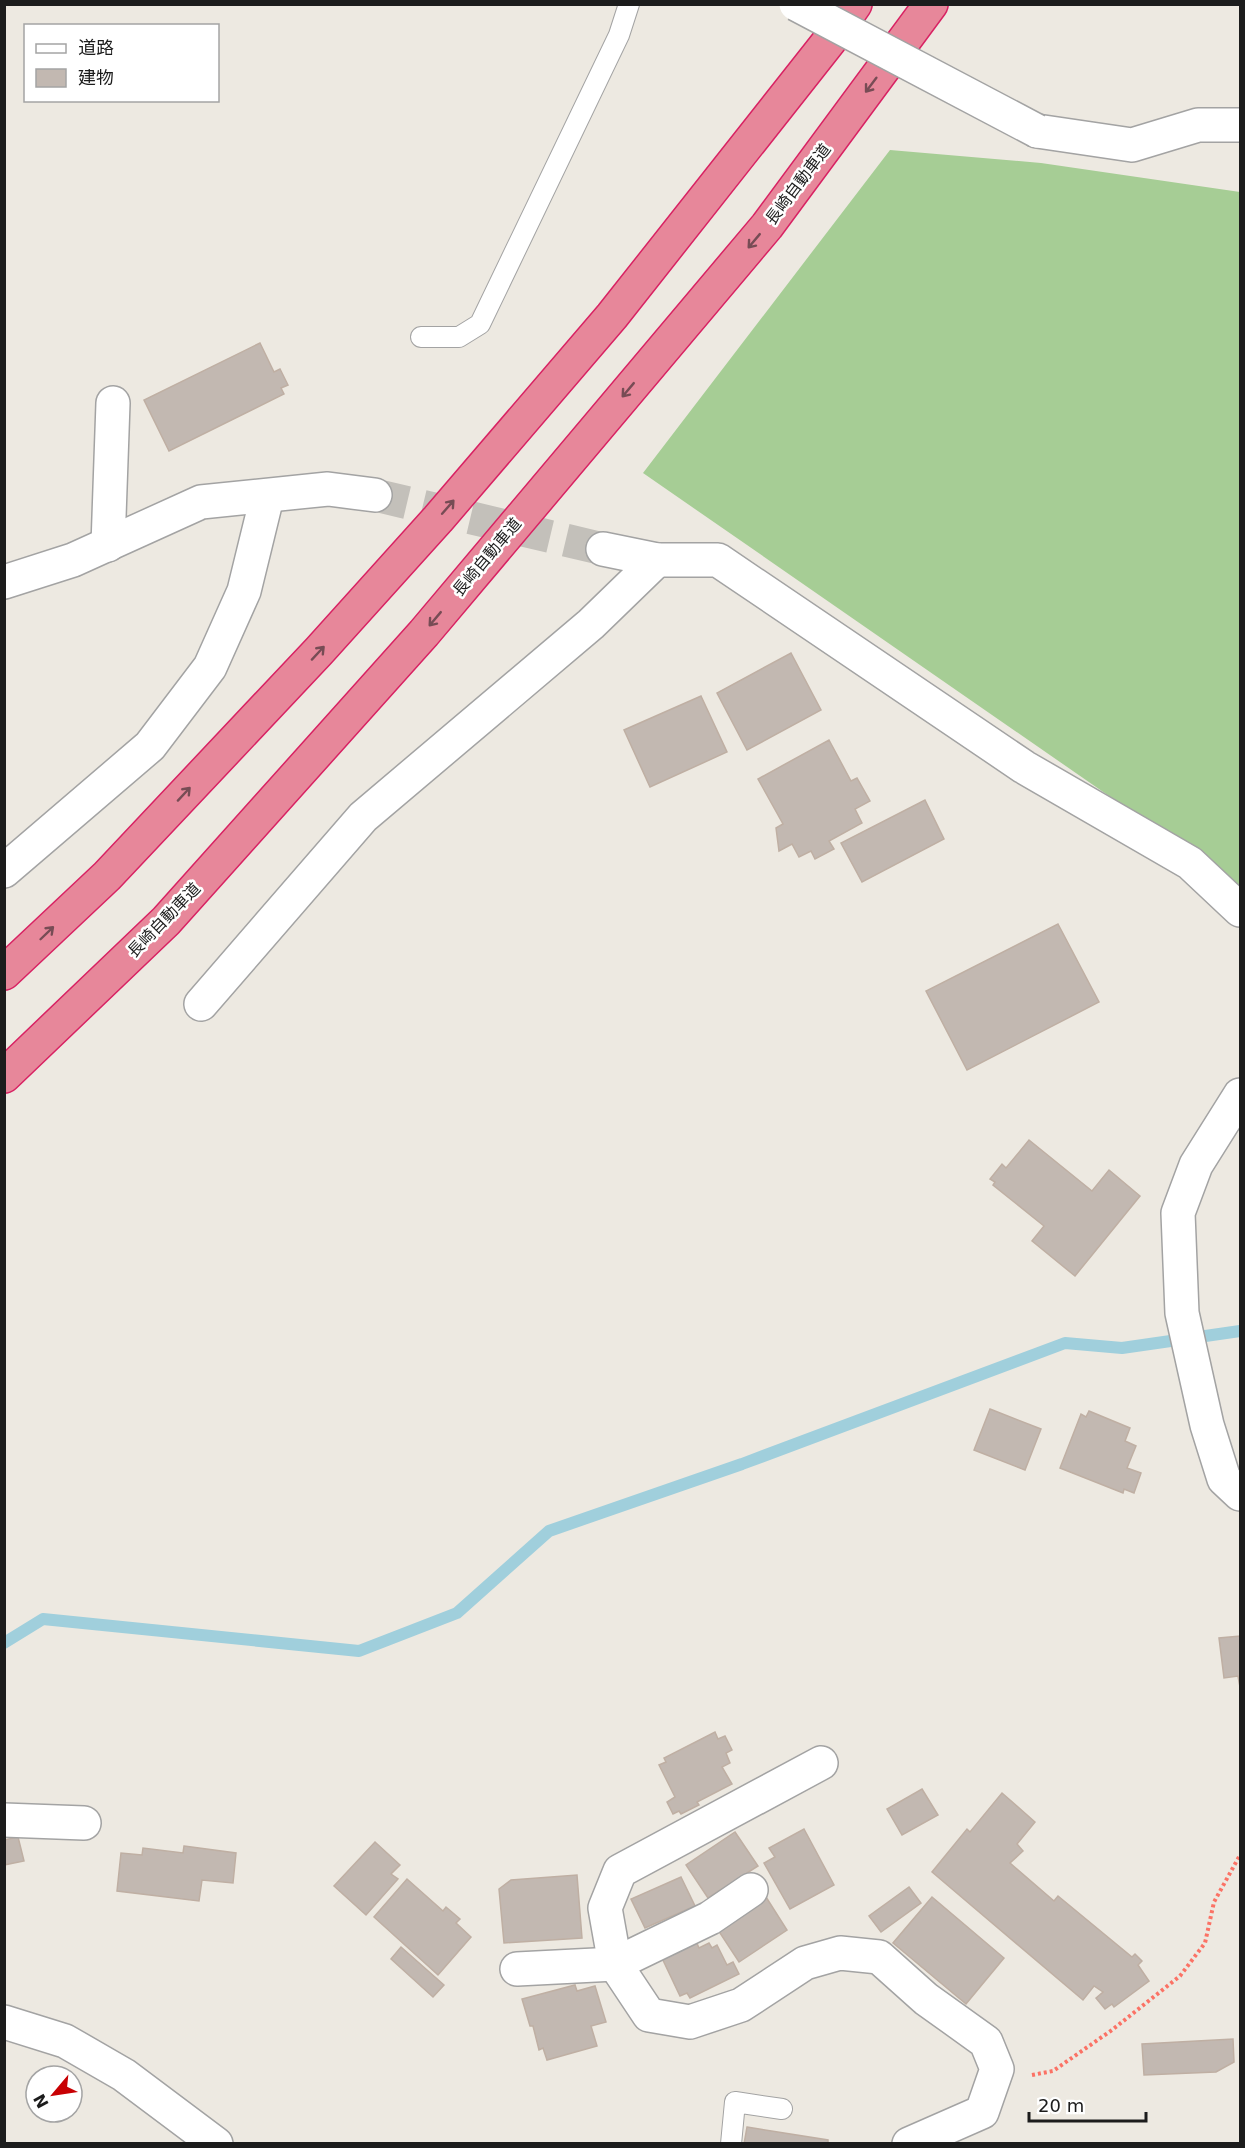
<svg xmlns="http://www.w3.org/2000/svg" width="1245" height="2148" viewBox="0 0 1245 2148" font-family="'DejaVu Sans','Noto Sans JP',sans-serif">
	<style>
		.forest { fill: #a6cd95 }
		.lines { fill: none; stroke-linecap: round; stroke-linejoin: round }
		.stream { stroke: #a0cfdc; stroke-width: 12 }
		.building { fill: #c2b8b1; stroke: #bfafa3; stroke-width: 1.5 }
		.street-tunnel { stroke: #c3c0ba; stroke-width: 33; stroke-dasharray: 33 16; stroke-linecap: butt }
		.lane-casing { stroke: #a3a3a3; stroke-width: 22 }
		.street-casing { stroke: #a3a3a3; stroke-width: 36 }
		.highway-casing { stroke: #d82263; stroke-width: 36 }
		.path { stroke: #fb7265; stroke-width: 4; stroke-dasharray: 3 3; stroke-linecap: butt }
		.lane { stroke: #fff; stroke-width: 20 }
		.street { stroke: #fff; stroke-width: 33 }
		.highway { stroke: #e7879a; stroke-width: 33 }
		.street-bridge-casing { stroke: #a3a3a3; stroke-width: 36; stroke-linecap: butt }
		.street-bridge { stroke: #fff; stroke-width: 33 }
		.oneway { stroke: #774c55 }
		.labels { text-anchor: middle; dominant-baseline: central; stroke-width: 5; stroke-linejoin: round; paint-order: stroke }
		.street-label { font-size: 16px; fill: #1c1c1c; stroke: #fff }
	</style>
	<rect width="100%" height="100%" fill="#ede9e1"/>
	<polygon class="forest" points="890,150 1041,163 1240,192 1240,892 1135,814 643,473"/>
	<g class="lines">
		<polyline class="stream" points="4,1643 43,1619 359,1651 457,1613 549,1531 742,1464 1065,1343 1122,1348 1240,1331"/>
	</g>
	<g class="building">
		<polygon points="260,343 274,372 280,369 288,385 281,388 284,394 169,451 144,400"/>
		<polygon points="791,653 821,710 747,750 717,693"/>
		<polygon points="701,696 727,752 650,787 624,730"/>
		<polygon points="829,740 851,781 857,778 870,801 855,809 862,823 829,841 834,849 815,859 811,851 799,857 792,844 779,851 776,828 783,824 758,779"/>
		<polygon points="925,800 944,839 862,882 841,843"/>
		<polygon points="1058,924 1099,1002 967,1070 926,991"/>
		<polygon points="1029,1140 1092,1191 1109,1170 1140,1196 1075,1276 1032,1241 1044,1226 993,1185 995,1182 990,1179 1002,1164 1006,1168"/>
		<polygon points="990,1409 1041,1429 1025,1470 974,1450"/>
		<polygon points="1089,1411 1130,1428 1125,1441 1136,1446 1127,1468 1141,1473 1134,1493 1124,1489 1123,1493 1060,1468 1081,1414 1086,1417"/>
		<polygon points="1240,1636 1240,1687 1238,1676 1224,1678 1219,1638"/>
		<polygon points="715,1732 718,1739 725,1736 732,1750 726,1753 730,1763 722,1767 732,1784 697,1802 699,1805 681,1814 679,1811 673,1814 667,1802 675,1797 659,1765 666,1762 664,1758"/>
		<polygon points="922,1789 938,1815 902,1835 887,1809"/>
		<polygon points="1002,1793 1035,1822 1017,1844 1023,1851 1010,1863 1054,1901 1058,1896 1132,1957 1135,1954 1142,1961 1138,1965 1149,1981 1114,2007 1112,2004 1105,2009 1096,1998 1103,1992 1094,1986 1083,2000 932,1872 967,1829 970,1832"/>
		<polygon points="804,1829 834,1885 790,1909 764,1863 775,1857 769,1848"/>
		<polygon points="735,1832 758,1866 708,1898 686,1865"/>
		<polygon points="18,1837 24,1861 4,1865 4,1840"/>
		<polygon points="375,1842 400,1865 391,1874 398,1879 366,1915 334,1886"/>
		<polygon points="184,1846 236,1853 233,1883 202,1880 199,1901 117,1891 121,1853 142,1855 143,1848 183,1853"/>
		<polygon points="577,1875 582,1938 504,1943 499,1889 511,1880"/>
		<polygon points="681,1877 695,1906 645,1928 631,1899"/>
		<polygon points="407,1879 443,1911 446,1907 460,1919 456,1923 471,1937 438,1975 374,1917"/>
		<polygon points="909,1887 921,1903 881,1932 869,1916"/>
		<polygon points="766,1897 787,1930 739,1962 718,1930"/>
		<polygon points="932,1897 1004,1958 966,2004 893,1943"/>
		<polygon points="696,1941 699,1948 709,1943 712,1948 717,1945 727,1965 733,1962 739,1974 690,1998 687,1993 680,1996 662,1958"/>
		<polygon points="401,1947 444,1985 433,1997 391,1959"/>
		<polygon points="575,1985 577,1991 595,1986 606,2022 591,2026 597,2046 547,2060 543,2048 539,2050 533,2026 530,2026 522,1999"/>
		<polygon points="1233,2039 1234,2062 1216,2072 1144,2075 1142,2044"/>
		<polygon points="747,2127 828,2140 828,2144 744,2144"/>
	</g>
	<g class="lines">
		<polyline class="street-tunnel" points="375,495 603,549"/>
		<defs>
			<g id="lane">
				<polyline points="421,337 459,337 480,324 619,35 629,4"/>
				<polyline points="731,2144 735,2102 782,2109"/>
			</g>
			<g id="street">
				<polyline points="1037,131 1132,145 1198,125 1240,125"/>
				<polyline points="108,545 113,403"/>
				<polyline points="603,549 657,560 718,560 1024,767 1190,863 1240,910"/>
				<polyline points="4,582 73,560 201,502 328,489 375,495"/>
				<polyline points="4,871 150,746 210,667 244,591 267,497"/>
				<polyline points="201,1004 363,817 591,624 657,560"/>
				<polyline points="1240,1095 1196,1165 1178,1213 1182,1313 1207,1425 1224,1479 1240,1494"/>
				<polyline points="821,1763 620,1871 605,1908 615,1964 649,2015 690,2022 741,2005 805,1963 840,1953 879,1957 926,1999 986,2042 997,2069 982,2112 909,2144"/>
				<polyline points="4,1820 84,1823"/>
				<polyline points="517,1969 615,1964 710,1918 751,1890"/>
				<polyline points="4,2022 65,2041 124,2075 216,2144"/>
			</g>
			<g id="highway">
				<polyline points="4,973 107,876 319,651 438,519 612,316 830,40 855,4"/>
				<polyline points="4,1076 166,921 424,633 767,226 931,4"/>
			</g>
		</defs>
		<use href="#lane" class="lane-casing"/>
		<use href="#street" class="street-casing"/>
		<use href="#highway" class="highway-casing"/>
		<polyline class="path" points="1032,2075 1053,2071 1112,2030 1180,1976 1205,1943 1214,1902 1240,1855"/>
		<use href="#lane" class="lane"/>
		<use href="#street" class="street"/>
		<use href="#highway" class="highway"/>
		<defs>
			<polyline id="street-bridge" points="796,4 1037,131"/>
		</defs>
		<use href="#street-bridge" class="street-bridge-casing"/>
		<use href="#street-bridge" class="street-bridge"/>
	</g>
	<defs><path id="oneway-shaft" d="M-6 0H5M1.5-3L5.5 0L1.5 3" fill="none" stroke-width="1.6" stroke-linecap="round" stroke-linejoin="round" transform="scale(1.5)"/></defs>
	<g class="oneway">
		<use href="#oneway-shaft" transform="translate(871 85) rotate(127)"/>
		<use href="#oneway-shaft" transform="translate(754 241) rotate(130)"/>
		<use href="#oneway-shaft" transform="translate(628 390) rotate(130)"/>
		<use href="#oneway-shaft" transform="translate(448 507) rotate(-49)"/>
		<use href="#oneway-shaft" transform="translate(435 619) rotate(130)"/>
		<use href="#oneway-shaft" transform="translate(318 653) rotate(-47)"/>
		<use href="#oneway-shaft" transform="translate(184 794) rotate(-47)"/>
		<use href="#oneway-shaft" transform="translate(47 933) rotate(-44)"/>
	</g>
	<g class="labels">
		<g class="street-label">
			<text transform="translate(798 184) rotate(-53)">長崎自動車道</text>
			<text transform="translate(487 557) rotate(-50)">長崎自動車道</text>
			<text transform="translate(164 920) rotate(-46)">長崎自動車道</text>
		</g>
	</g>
	<rect width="1245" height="2148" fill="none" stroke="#1c1c1c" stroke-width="12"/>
	<rect x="24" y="24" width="195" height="78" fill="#ffffff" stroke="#a4a4a4" stroke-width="1.5"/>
	<rect x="36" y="44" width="30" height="9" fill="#ffffff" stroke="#a4a4a4" stroke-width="1.5"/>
	<text x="78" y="54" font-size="18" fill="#1c1c1c">道路</text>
	<rect x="36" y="69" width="30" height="18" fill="#c2b8b1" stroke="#a4a4a4" stroke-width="1.5"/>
	<text x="78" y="84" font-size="18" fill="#1c1c1c">建物</text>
	<g transform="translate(54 2094) rotate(241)"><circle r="28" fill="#ffffff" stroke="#a4a4a4" stroke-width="1.5"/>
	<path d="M0-4.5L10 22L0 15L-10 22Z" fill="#c80003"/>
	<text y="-9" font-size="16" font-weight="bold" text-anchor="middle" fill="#1c1c1c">N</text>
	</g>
	<path d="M1029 2112v9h117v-9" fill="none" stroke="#1c1c1c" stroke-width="3"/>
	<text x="1038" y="2112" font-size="18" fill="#1c1c1c" stroke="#ffffff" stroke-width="4.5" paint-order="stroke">20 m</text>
</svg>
